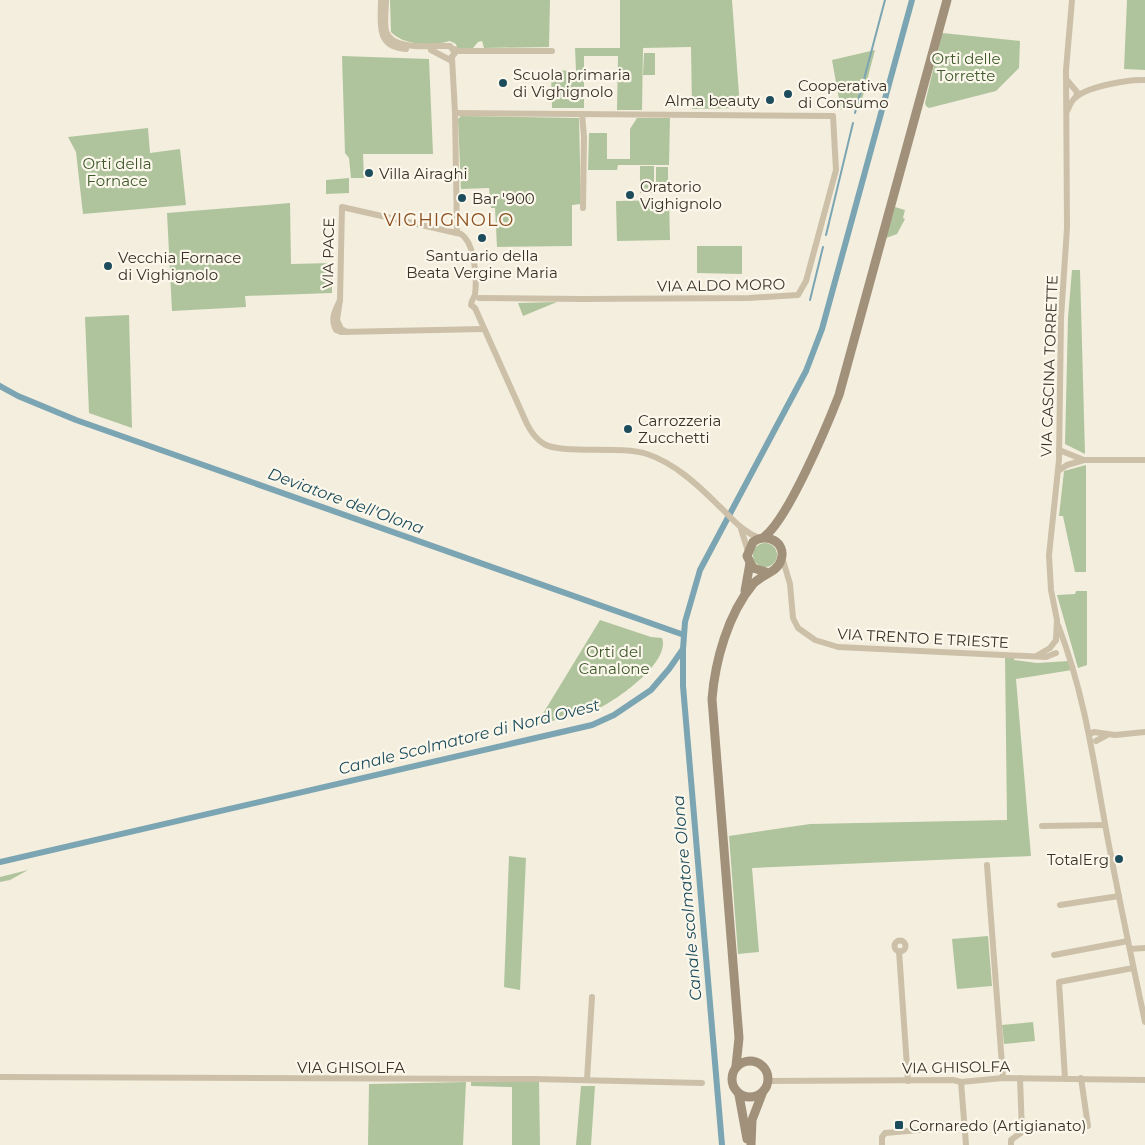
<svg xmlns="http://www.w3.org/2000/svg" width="1145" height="1145" viewBox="0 0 1145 1145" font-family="Montserrat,sans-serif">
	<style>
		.green { fill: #afc49d }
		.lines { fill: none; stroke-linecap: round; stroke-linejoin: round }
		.stream { stroke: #7ba5b2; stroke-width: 2 }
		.canal { stroke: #7ba5b2; stroke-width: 6 }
		.street { stroke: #cdc0a9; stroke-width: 6 }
		.secondary { stroke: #a1907a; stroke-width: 9 }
		.poi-dot { fill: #1d4c5d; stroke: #fbf7eb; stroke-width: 2 }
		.labels { text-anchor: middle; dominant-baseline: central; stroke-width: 4.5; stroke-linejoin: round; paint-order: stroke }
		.park-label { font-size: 15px; fill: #3f592c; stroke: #fbf7eb }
		.poi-label { font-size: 15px; fill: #393229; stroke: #fbf7eb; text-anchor: start }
		.street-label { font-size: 15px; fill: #393229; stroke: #fbf7eb }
		.water-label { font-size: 16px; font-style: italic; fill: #1d4c5d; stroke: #fbf7eb }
		.quarter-label { font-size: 18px; letter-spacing: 1px; fill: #8c4f1f; stroke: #fbf7eb }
	</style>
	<rect width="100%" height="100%" fill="#f4eede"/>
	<g class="green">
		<path d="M390,0H550L549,47L484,48L482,41L478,42L473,48H457L456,44L450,41C433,46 404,46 391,32Z"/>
		<polygon points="620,0 732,0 740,108 692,109 691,47 643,48 642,110 617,110 618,56 584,56 584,108 552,108 551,70 576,71 575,48 620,48"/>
		<polygon points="1127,0 1145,0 1145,70 1124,69"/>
		<polygon points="942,33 1020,41 1019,68 996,91 929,108 926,106 925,103"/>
		<polygon points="875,50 860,107 841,110 832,60"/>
		<polygon points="644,53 655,53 655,75 643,75"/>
		<polygon points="342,56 429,59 433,154 363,154 364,178 351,178 349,158 345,153"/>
		<polygon points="461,116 579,118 581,204 572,205 572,246 497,247 495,208 491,208 489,188 461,189 458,119"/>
		<polygon points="637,118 670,118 669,165 618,165 617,170 588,170 589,133 607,133 607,159 630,159 630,129"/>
		<polygon points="148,128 150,153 180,149 186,205 83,214 76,152 68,137"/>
		<rect x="640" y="166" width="14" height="27"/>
		<rect x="656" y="167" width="12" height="24"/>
		<polygon points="349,178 349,193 326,194 326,180"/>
		<polygon points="669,200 670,240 617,241 616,201"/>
		<polygon points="290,203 291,264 332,263 332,293 245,296 246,307 172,311 167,213"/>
		<polygon points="895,207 905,210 903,218 905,219 897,234 886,238"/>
		<polygon points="697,246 742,246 742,274 697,273"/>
		<polygon points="1072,270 1080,270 1085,454 1065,444 1068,318"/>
		<polygon points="557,302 523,316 518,303"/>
		<polygon points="129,315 132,428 89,413 85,317"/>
		<polygon points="1086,465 1086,572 1075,572 1063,516 1059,516 1064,471"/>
		<circle cx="765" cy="555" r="12"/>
		<polygon points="1076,591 1087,591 1087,665 1078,668 1057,595 1075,594"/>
		<path d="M600,620L651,637L662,638C671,662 616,701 597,709C578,717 556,719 536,725Z"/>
		<polygon points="1005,655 1014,656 1014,660 1037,663 1069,661 1072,670 1016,679 1031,856 752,868 759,952 738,954 729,836 810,824 1007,820"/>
		<polygon points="509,856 526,858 520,990 504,987"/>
		<polygon points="28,870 10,880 0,882 0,877"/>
		<polygon points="988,936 992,986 957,989 952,939"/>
		<polygon points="1033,1022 1035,1041 1004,1044 1002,1025"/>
		<polygon points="466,1082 463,1145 368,1145 369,1084"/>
		<polygon points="471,1082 539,1082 540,1145 512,1145 512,1087 471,1086"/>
		<polygon points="581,1086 595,1086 591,1145 576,1145"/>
	</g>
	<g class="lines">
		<g class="stream">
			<polyline points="855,113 885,0"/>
			<polyline points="826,235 853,123"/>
			<polyline points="810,300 823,247"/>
		</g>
		<g class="canal">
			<polyline points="0,386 18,396 76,420 684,635"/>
			<polyline points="683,649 683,686 722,1145"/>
			<polyline points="0,862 592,725 614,715 651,690 669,669 683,649 685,622 700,570 806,371 822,329 912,0"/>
		</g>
		<g class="street">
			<path d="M381,0C381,23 375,47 406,49"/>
			<path d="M386,0C386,10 384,22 386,31C392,52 434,45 450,46L455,53L450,59"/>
			<polyline points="454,49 458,51 552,51"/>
			<polyline points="431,50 452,61"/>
			<polyline points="452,58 455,113 457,233"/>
			<polyline points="1066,79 1077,92 1076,97"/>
			<path d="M1067,111C1069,108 1070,103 1073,100C1083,87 1129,79 1145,80"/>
			<polyline points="455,113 833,116 836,170 806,281 798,295 749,298 583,299 479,298"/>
			<polyline points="582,114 584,137 583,208"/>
			<path d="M340,300L342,207L461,234C475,243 477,279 475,294C474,299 471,300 471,305L475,308L527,424C531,432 536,439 544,444C565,455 619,445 647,454C674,463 697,484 718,505C731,517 741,531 759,538"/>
			<path d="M347,332L341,329L337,320L340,300C335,311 330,318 336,330L341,332L484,329"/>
			<polyline points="1059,450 1084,460 1145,460"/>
			<polyline points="1058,471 1067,465 1084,460"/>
			<polyline points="741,529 748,551"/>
			<polyline points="782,557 790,584 793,618 798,628 815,640 838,647 1046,657 1056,653"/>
			<path d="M1058,625C1083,689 1093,756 1105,824C1117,890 1131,956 1145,1022"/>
			<polyline points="1056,640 1057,620 1051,590 1049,555 1059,460 1061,318 1067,228 1066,70 1072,0"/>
			<polyline points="1038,655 1050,648 1056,640"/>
			<polyline points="1090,734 1094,732 1115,735 1145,732"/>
			<polyline points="1096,741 1107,735"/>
			<polyline points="1042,826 1105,825"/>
			<polyline points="987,865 1003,1078"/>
			<polyline points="1060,905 1119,896"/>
			<circle cx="900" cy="946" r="5.5"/>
			<polyline points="1130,949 1145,948"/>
			<polyline points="899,951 908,1081"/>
			<polyline points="1054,955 1128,941"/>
			<polyline points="0,1077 535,1079 702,1083"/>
			<polyline points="1065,1078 1059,982 1133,968"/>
			<polyline points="1081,1078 1088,1126"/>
			<polyline points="587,1080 592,997"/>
			<polyline points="768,1081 953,1080 961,1082 1003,1078 1145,1080"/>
			<polyline points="961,1082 966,1145"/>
			<polyline points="882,1145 882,1137 885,1133 965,1126"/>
			<polyline points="1011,1145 1011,1140 1022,1132 1020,1078"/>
		</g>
		<g class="secondary">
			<path d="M764,537C788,519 827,426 839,395L947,0"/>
			<polyline points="745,591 750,563"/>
			<circle cx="750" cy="1079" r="18"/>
			<path d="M736,1066L739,1038L712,699C715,661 728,614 753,584C761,575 778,572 781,560C787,542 766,532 753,542L747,556L753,568L766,572"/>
			<polyline points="739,1095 747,1139"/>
			<polyline points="751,1145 752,1120 762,1094"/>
		</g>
	</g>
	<g class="poi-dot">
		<circle cx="503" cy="83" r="5"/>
		<circle cx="788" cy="94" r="5"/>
		<circle cx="770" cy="100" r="5"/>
		<circle cx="369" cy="173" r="5"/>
		<circle cx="630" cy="195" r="5"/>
		<circle cx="462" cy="198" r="5"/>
		<circle cx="482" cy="238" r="5"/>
		<circle cx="108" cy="266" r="5"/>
		<circle cx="628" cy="429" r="5"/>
		<circle cx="1119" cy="859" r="5"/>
		<rect x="894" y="1120" width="10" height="10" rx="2.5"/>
	</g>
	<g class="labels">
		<g class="park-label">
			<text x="966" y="58">Orti delle<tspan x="966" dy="17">Torrette</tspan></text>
			<text x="117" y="163">Orti della<tspan x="117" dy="17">Fornace</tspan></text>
			<text x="614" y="651">Orti del<tspan x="614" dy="17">Canalone</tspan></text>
		</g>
		<g class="poi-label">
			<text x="513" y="74">Scuola primaria<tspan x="513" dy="17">di Vighignolo</tspan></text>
			<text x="798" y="85">Cooperativa<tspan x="798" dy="17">di Consumo</tspan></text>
			<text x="760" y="100" text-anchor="end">Alma beauty</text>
			<text x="379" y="173">Villa Airaghi</text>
			<text x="640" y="186">Oratorio<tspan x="640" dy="17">Vighignolo</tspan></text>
			<text x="472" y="198">Bar '900</text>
			<text x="482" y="255" text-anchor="middle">Santuario della<tspan x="482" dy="17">Beata Vergine Maria</tspan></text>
			<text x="118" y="257">Vecchia Fornace<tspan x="118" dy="17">di Vighignolo</tspan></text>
			<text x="638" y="420">Carrozzeria<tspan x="638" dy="17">Zucchetti</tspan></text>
			<text x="1109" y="859" text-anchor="end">TotalErg</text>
			<text x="909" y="1125">Cornaredo (Artigianato)</text>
		</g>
		<g class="street-label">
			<text transform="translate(328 253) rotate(-89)">VIA PACE</text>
			<text transform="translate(721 285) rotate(-1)">VIA ALDO MORO</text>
			<text transform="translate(1049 366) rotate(-88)">VIA CASCINA TORRETTE</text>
			<text transform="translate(923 638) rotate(3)">VIA TRENTO E TRIESTE</text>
			<text x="351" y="1067">VIA GHISOLFA</text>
			<text transform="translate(956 1067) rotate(-1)">VIA GHISOLFA</text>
		</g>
		<g class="water-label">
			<text transform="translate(346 501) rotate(20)">Deviatore dell'Olona</text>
			<text transform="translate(469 737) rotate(-14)">Canale Scolmatore di Nord Ovest</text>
			<text transform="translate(687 898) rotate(-95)">Canale scolmatore Olona</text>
		</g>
		<g class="quarter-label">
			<text x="449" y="220">VIGHIGNOLO</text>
		</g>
	</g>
</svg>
